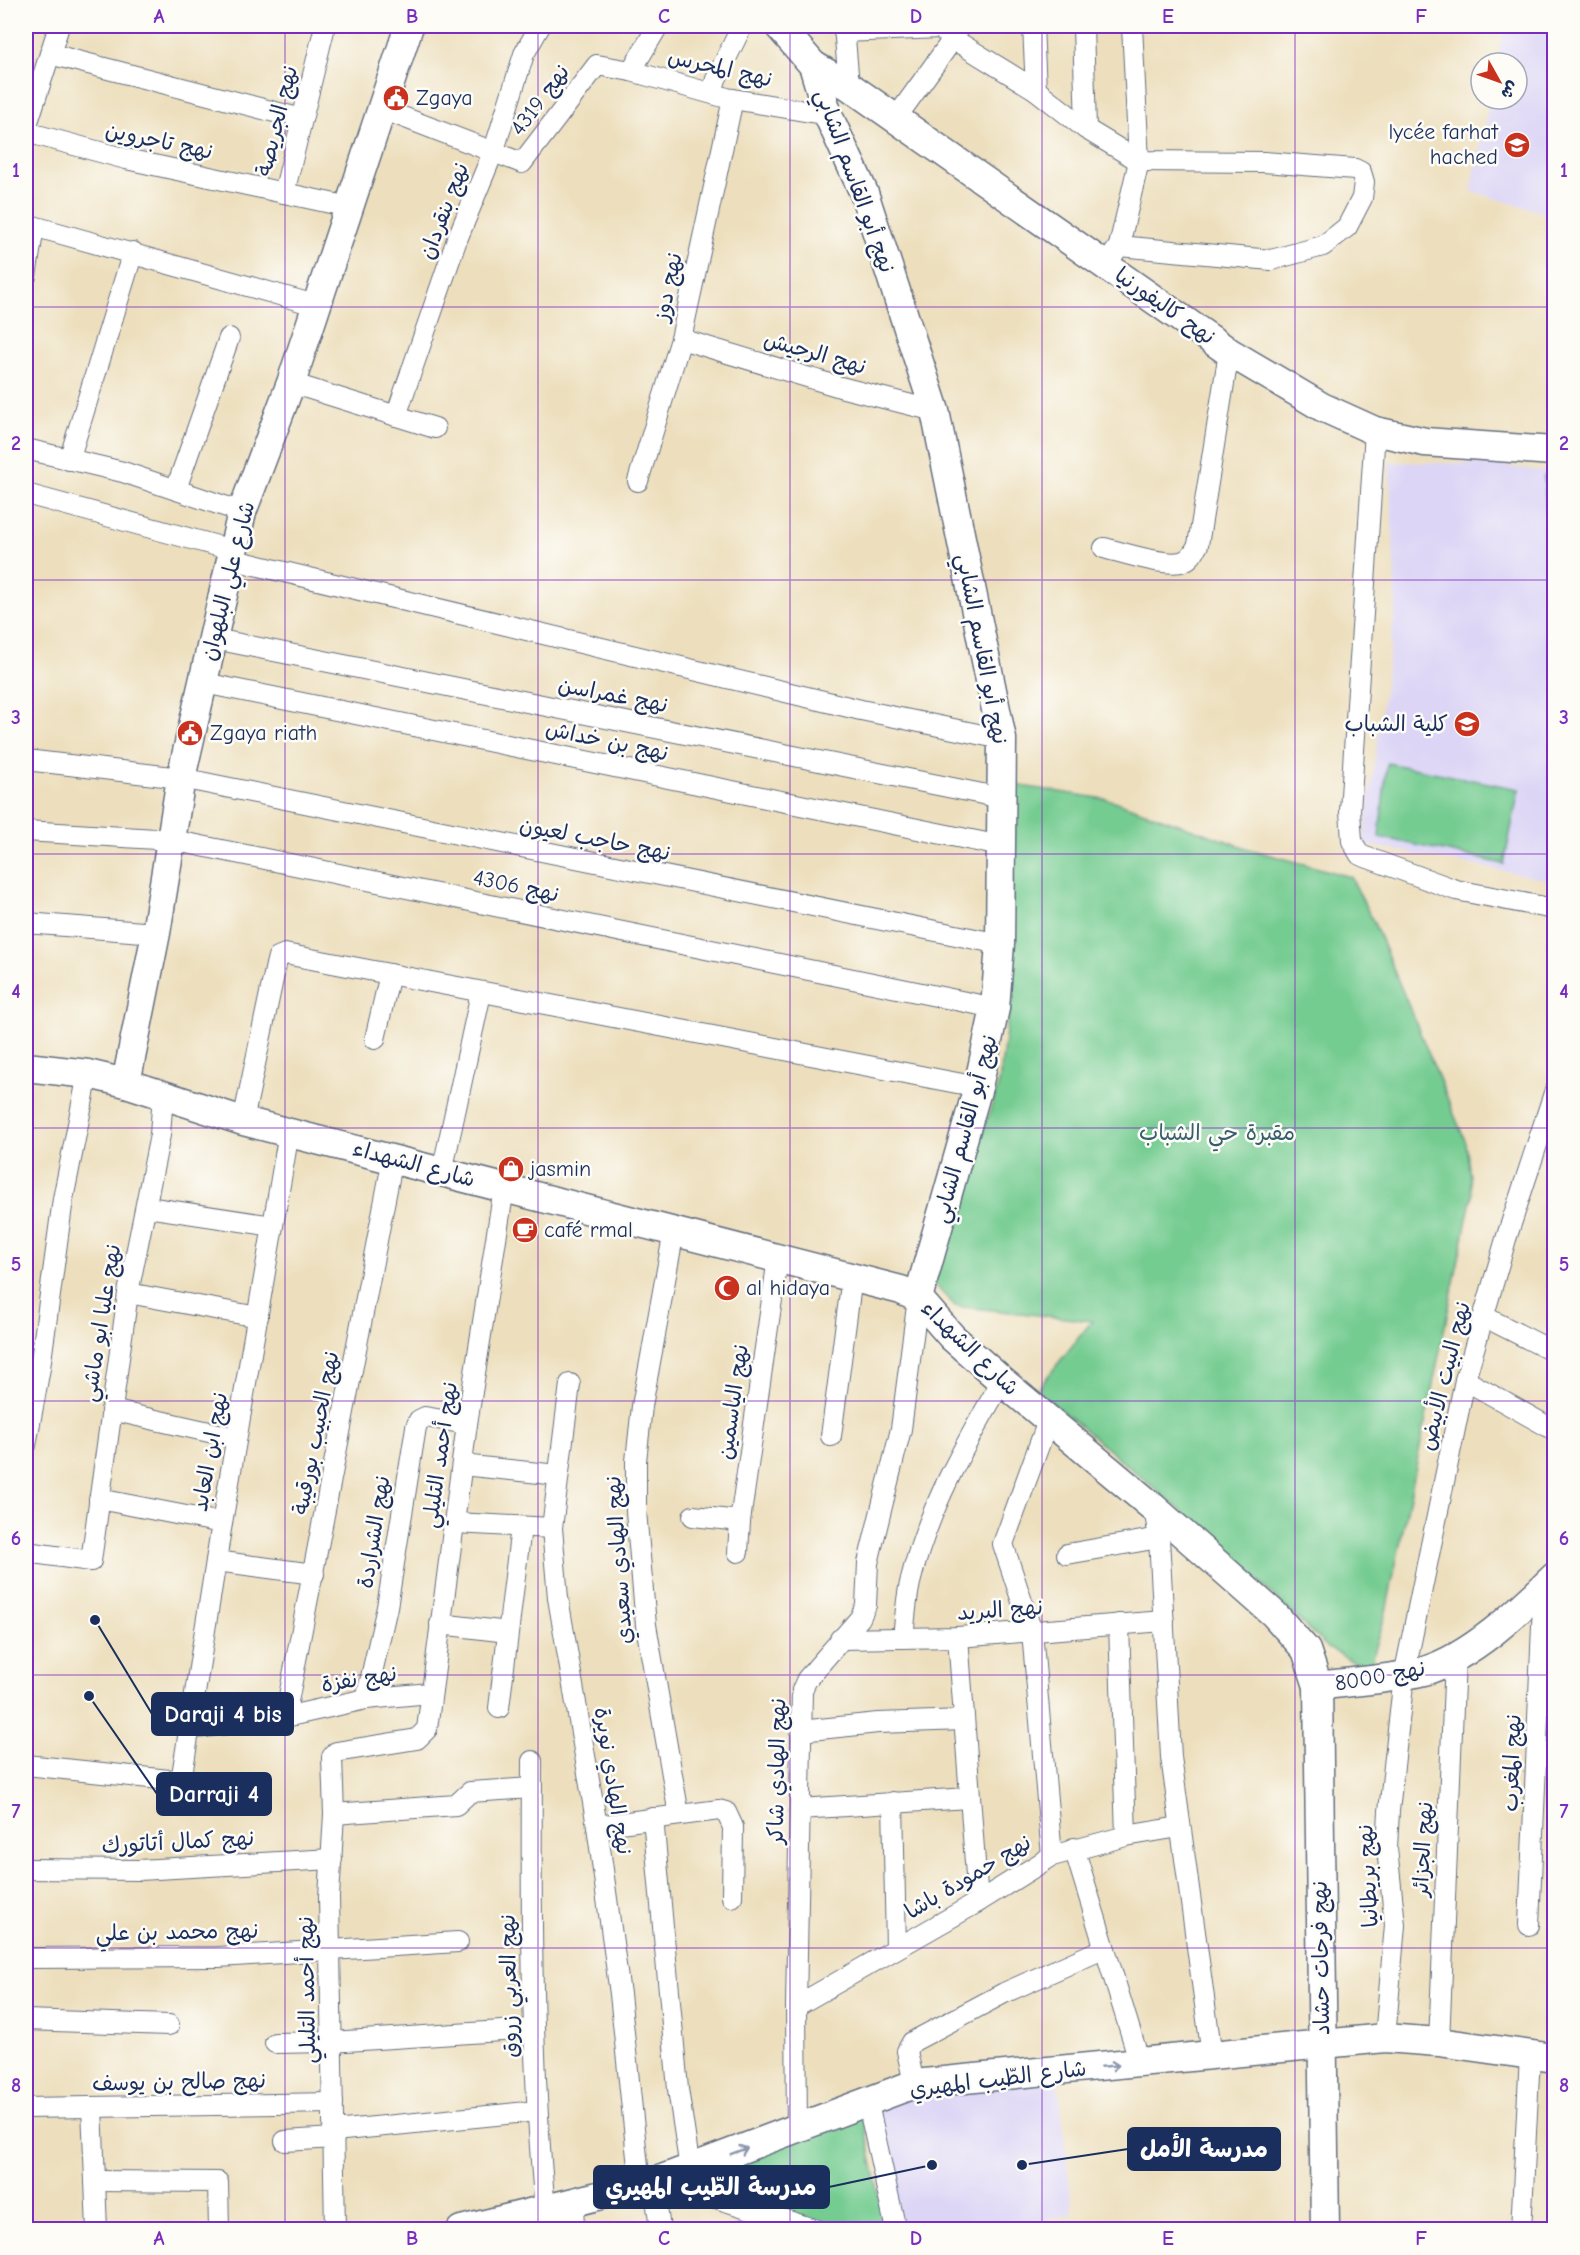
<svg xmlns="http://www.w3.org/2000/svg" width="1580" height="2255" viewBox="0 0 1580 2255" font-family="'Comic Neue','Playpen Sans Arabic',sans-serif">
	<style>
		.built { fill: #dcd5f6 }
		.green { fill: #75cc91; stroke: #487e78; stroke-width: 1.5 }
		.lines { fill: none; stroke-linecap: round; stroke-linejoin: round }
		.street-casing { stroke: #646d7f; stroke-width: 22 }
		.secondary-casing { stroke: #646d7f; stroke-width: 31 }
		.street { stroke: #fff; stroke-width: 20 }
		.secondary { stroke: #fff; stroke-width: 28 }
		.oneway { stroke: #8d97ae }
		.grid { fill: none; stroke: #7b2cbf; stroke-width: 1.5; stroke-opacity: 0.55 }
		.labels { text-anchor: middle; dominant-baseline: central; stroke-width: 5; stroke-linejoin: round; paint-order: stroke }
		.street-label { font-size: 22px; fill: #1b2f5e; stroke: #fdfcf7 }
		.poi-label { font-size: 22px; fill: #1b2f5e; stroke: #fdfcf7; text-anchor: start }
		.park-label { font-size: 22px; fill: #365e6d; stroke: #fdfcf7 }
		.leader { fill: none; stroke: #1b2f5e; stroke-width: 2 }
		.callout-dot { fill: #1b2f5e; stroke: #fdfcf7; stroke-width: 2 }
		.callout { fill: #1b2f5e; stroke: #1b2f5e; stroke-width: 2 }
		.callout-label { font-size: 24px; text-anchor: middle; font-weight: bold; fill: #fff }
		.neatline { fill: none; stroke: #7b2cbf; stroke-width: 2 }
		.grid-label { font-size: 20px; text-anchor: middle; font-weight: bold; fill: #7b2cbf }
	</style>
	<rect width="100%" height="100%" fill="#fdfcf7"/>
	<filter id="ink" filterUnits="userSpaceOnUse"><feTurbulence type="fractalNoise" baseFrequency=".0167" numOctaves="2"/><feDisplacementMap in="SourceGraphic" scale="12" xChannelSelector="R" yChannelSelector="G"/><feConvolveMatrix kernelMatrix="1 2 1 2 8 2 1 2 1" color-interpolation-filters="sRGB"/></filter>
	<filter id="wash" filterUnits="userSpaceOnUse"><feTurbulence type="fractalNoise" baseFrequency=".008" numOctaves="4" result="noise"/><feDisplacementMap in="SourceGraphic" scale="24" xChannelSelector="R" yChannelSelector="G"/><feGaussianBlur stdDeviation="1.35" result="paint"/><feColorMatrix in="noise" values="0 0 0 0 0 0 0 0 0 0 0 0 0 0 0 0 0 1.4 0 .05"/><feComposite in="paint" operator="in"/></filter>
	<g filter="url(#wash)">
		<rect width="100%" height="100%" fill="#eddfbd"/>
		<g class="built">
			<polygon points="1504,26 1554,26 1554,216 1471,191 1490,99 1517,99 1517,63 1497,63"/>
			<polygon points="1389,462 1490,464 1554,473 1554,881 1363,844 1396,604"/>
			<polygon points="1058,2078 1073,2215 978,2229 902,2229 876,2108 914,2092"/>
		</g>
		<g class="green">
			<polygon points="1544,476 1554,478 1554,518 1547,517"/>
			<polygon points="1387,763 1519,789 1504,864 1379,837"/>
			<polygon points="1015,785 1111,800 1249,849 1351,877 1374,923 1466,1143 1472,1195 1386,1612 1369,1671 1328,1648 1209,1534 1037,1390 1092,1321 955,1306 934,1284 999,1083 1009,1008"/>
			<polygon points="862,2112 886,2229 835,2229 670,2183"/>
		</g>
	</g>
	<g filter="url(#ink)">
		<g class="lines">
			<defs>
				<g id="street">
					<polyline points="844,26 849,86"/>
					<polyline points="938,26 953,39 1036,90 1086,129 1139,161 1264,162 1355,169 1361,172 1364,182 1362,198 1347,227 1323,246 1271,260 1119,246"/>
					<polyline points="1033,26 1036,90"/>
					<polyline points="1083,26 1086,129"/>
					<polyline points="844,32 940,28"/>
					<polyline points="50,54 302,119"/>
					<polyline points="631,71 658,26"/>
					<polyline points="712,93 716,79 742,26"/>
					<polyline points="382,109 522,163 597,65 631,71 727,98 828,115"/>
					<polyline points="896,118 953,39"/>
					<polyline points="26,128 59,26"/>
					<polyline points="26,132 126,159 349,207"/>
					<polyline points="284,193 325,26"/>
					<polyline points="26,224 315,305"/>
					<polyline points="1113,255 1119,246 1139,161 1132,26"/>
					<polyline points="26,276 34,227"/>
					<polyline points="681,339 840,387 935,411"/>
					<polyline points="291,383 435,428"/>
					<polyline points="396,416 456,242 494,150 524,54 540,26"/>
					<polyline points="1375,431 1350,811 1352,841 1360,855 1456,890 1554,909"/>
					<polyline points="26,449 123,472 242,512"/>
					<polyline points="69,460 133,252"/>
					<polyline points="638,481 681,339 733,99"/>
					<polyline points="176,489 229,338"/>
					<polyline points="26,494 232,550"/>
					<path d="M1104,548C1124,553 1163,566 1181,562C1190,560 1194,552 1198,545L1229,352"/>
					<polyline points="230,559 861,710 1002,739"/>
					<polyline points="215,639 1002,798"/>
					<polyline points="204,683 1001,846"/>
					<polyline points="26,760 181,778 1000,944"/>
					<polyline points="26,831 172,840 995,1008"/>
					<polyline points="26,923 156,933"/>
					<polyline points="375,1039 390,974"/>
					<polyline points="243,1121 276,965 278,957 285,954 978,1087"/>
					<polyline points="442,1172 481,993"/>
					<polyline points="147,1207 273,1226"/>
					<polyline points="674,1231 642,1406 636,1461 636,1511 646,1625 679,1815"/>
					<polyline points="128,1293 258,1317"/>
					<polyline points="1485,1317 1554,1352"/>
					<polyline points="1465,1380 1554,1430"/>
					<polyline points="570,1384 552,1528 558,1598 597,1826 620,1994 640,2186"/>
					<polyline points="111,1410 236,1438"/>
					<polyline points="1048,1421 1003,1544 1032,1632 1052,1856"/>
					<polyline points="831,1436 852,1277"/>
					<polyline points="26,1445 40,1368 63,1199 88,1074"/>
					<polyline points="462,1465 558,1475"/>
					<polyline points="99,1499 222,1523"/>
					<polyline points="1154,1508 1159,1538 1171,1757 1212,2056"/>
					<polyline points="693,1516 740,1521"/>
					<polyline points="455,1523 552,1528"/>
					<polyline points="26,1552 91,1561 128,1293 160,1135 163,1094"/>
					<polyline points="738,1552 740,1521 778,1258"/>
					<polyline points="1067,1554 1159,1538"/>
					<polyline points="216,1561 314,1574"/>
					<polyline points="440,1624 508,1632"/>
					<polyline points="1119,1624 1126,1836"/>
					<polyline points="958,1637 978,1902"/>
					<path d="M903,1638C905,1620 906,1600 910,1583C927,1511 965,1444 1002,1381"/>
					<polyline points="840,1639 958,1637 1164,1621"/>
					<polyline points="366,1699 387,1607 416,1427 419,1420 425,1417 467,1424"/>
					<polyline points="499,1708 521,1527"/>
					<polyline points="285,1717 393,1158"/>
					<polyline points="189,1729 285,1717 366,1699 430,1693"/>
					<polyline points="800,1731 878,1723 964,1720"/>
					<path d="M532,1761C531,1911 531,2059 545,2209"/>
					<polyline points="26,1765 169,1780 178,1779 182,1775 222,1523 289,1132"/>
					<polyline points="893,1802 896,1948"/>
					<polyline points="800,1809 968,1798"/>
					<polyline points="334,1814 456,1805 470,1792 532,1788"/>
					<polyline points="653,1818 678,2089 690,2169"/>
					<polyline points="597,1826 719,1810 726,1812 733,1827 732,1897"/>
					<polyline points="1074,1848 1140,2063"/>
					<polyline points="26,1869 139,1870 332,1859"/>
					<polyline points="1529,1925 1543,1603"/>
					<polyline points="26,1958 218,1957 458,1942"/>
					<polyline points="796,2006 978,1902 1052,1856 1126,1836 1179,1827"/>
					<polyline points="26,2020 169,2025"/>
					<polyline points="1385,2038 1395,1925 1387,1848 1389,1811 1404,1676 1465,1380 1506,1239 1554,1093"/>
					<polyline points="1439,2042 1455,1659"/>
					<polyline points="275,2043 331,2042 533,2029"/>
					<polyline points="914,2084 907,2051 912,2042 1004,1993 1103,1949"/>
					<polyline points="868,2104 896,2230"/>
					<polyline points="92,2107 97,2230"/>
					<polyline points="26,2108 333,2103"/>
					<polyline points="797,2128 796,2006 802,1690 807,1679 860,1618 866,1605 868,1563 901,1429 918,1298"/>
					<polyline points="334,2131 537,2111"/>
					<polyline points="285,2141 334,2138"/>
					<polyline points="659,2180 817,2230"/>
					<polyline points="95,2181 218,2182 219,2230"/>
					<polyline points="654,2182 660,2230"/>
					<polyline points="573,2202 574,2230"/>
					<polyline points="335,2230 330,1950 329,1897 334,1814 332,1757 336,1752 417,1739 427,1729 467,1424 504,1188"/>
					<polyline points="1521,2230 1530,2055"/>
				</g>
				<g id="secondary">
					<polyline points="779,26 813,65 828,115 864,193 935,411 1002,739 1000,944 995,1008 978,1087 918,1298"/>
					<polyline points="813,65 849,86 1229,352 1322,407 1375,431 1425,442 1554,451"/>
					<polyline points="26,1067 88,1074 126,1083 243,1121 901,1290 918,1298 952,1337 1002,1381 1154,1508 1274,1614 1306,1650 1318,1686 1325,2230"/>
					<polyline points="126,1083 156,933 181,778 242,512 291,383 409,26"/>
					<path d="M1318,1686C1353,1681 1390,1680 1424,1671C1471,1657 1519,1611 1554,1577"/>
					<polyline points="461,2230 654,2182 914,2084 1385,2038 1439,2042 1554,2058"/>
				</g>
			</defs>
			<use href="#street" class="street-casing"/>
			<use href="#secondary" class="secondary-casing"/>
			<use href="#street" class="street"/>
			<use href="#secondary" class="secondary"/>
		</g>
		<defs><path id="oneway-shaft" d="M-6 0H5M1.5-3L5.5 0L1.5 3" fill="none" stroke-width="1.6" stroke-linecap="round" stroke-linejoin="round" transform="scale(1.5)"/></defs>
		<g class="oneway">
			<use href="#oneway-shaft" transform="translate(1110 2066) rotate(-5)"/>
			<use href="#oneway-shaft" transform="translate(739 2151) rotate(-21)"/>
		</g>
	</g>
	<path class="grid" d="M285,26V2230M538,26V2230M790,26V2230M1042,26V2230M1295,26V2230M26,307H1554M26,580H1554M26,854H1554M26,1128H1554M26,1401H1554M26,1675H1554M26,1948H1554"/>
	<defs>
		<symbol id="civic-disc" viewBox="-11 -11 22 22"><circle r="9.5" fill="#c8321e" stroke="#fdfcf7"/><path d="M-.6-6.5H3V-4.5H.6V-3L4-1V1h2V6H-6V1h2V-1L-.6-3ZM-1.2 2.5V6h2.4V2.5Z" fill="#fff"/></symbol>
		<symbol id="university-disc" viewBox="-11 -11 22 22"><circle r="9.5" fill="#c8321e" stroke="#fdfcf7"/><path d="M0-5L7-2L0 1L-7-2ZM-4 1L0 2.5L4 1V4Q0 6-4 4Z" fill="#fff"/></symbol>
		<symbol id="school-disc" viewBox="-11 -11 22 22"><circle r="9.5" fill="#c8321e" stroke="#fdfcf7"/><path d="M0-5L7-2L0 1L-7-2ZM-4 1L0 2.5L4 1V4Q0 6-4 4Z" fill="#fff"/></symbol>
		<symbol id="shop-disc" viewBox="-11 -11 22 22"><circle r="9.5" fill="#c8321e" stroke="#fdfcf7"/><path d="M-5-2.5h2.3a2.7 3.5 0 0 1 5.4 0H5L5.5 6h-11ZM-1.5-2.5h3a1.5 2.3 0 0 0-3 0Z" fill="#fff"/></symbol>
		<symbol id="cafe-disc" viewBox="-11 -11 22 22"><circle r="9.5" fill="#c8321e" stroke="#fdfcf7"/><path d="M-5.5-4.5H6V0H3Q3 3.5 0 3.5H-2.5Q-5.5 3.5-5.5 0ZM3-3.2v2h1.7v-2ZM-6 4.5H4V6H-6Z" fill="#fff"/></symbol>
		<symbol id="mosque-disc" viewBox="-11 -11 22 22"><circle r="9.5" fill="#c8321e" stroke="#fdfcf7"/><path d="M3.5-4.9A6 6 0 1 0 3.5 4.9A5 5 0 1 1 3.5-4.9Z" fill="#fff"/></symbol>
	</defs>
	<g fill-rule="evenodd">
		<use href="#civic-disc" x="381" y="83" width="30" height="30"/>
		<use href="#university-disc" x="1502" y="130" width="30" height="30"/>
		<use href="#school-disc" x="1452" y="709" width="30" height="30"/>
		<use href="#civic-disc" x="175" y="718" width="30" height="30"/>
		<use href="#shop-disc" x="496" y="1154" width="30" height="30"/>
		<use href="#cafe-disc" x="510" y="1215" width="30" height="30"/>
		<use href="#mosque-disc" x="712" y="1273" width="30" height="30"/>
	</g>
	<g class="labels">
		<g class="street-label">
			<text transform="translate(720 68) rotate(13)">نهج المحرس</text>
			<text transform="translate(540 100) rotate(-53)">نهج 4319</text>
			<text transform="translate(277 121) rotate(-76)">نهج الجريصة</text>
			<text transform="translate(159 141) rotate(12)">نهج تاجروين</text>
			<text transform="translate(855 181) rotate(70)">نهج أبو القاسم الشابي</text>
			<text transform="translate(444 211) rotate(-69)">نهج بنقردان</text>
			<text transform="translate(668 287) rotate(-78)">نهج دوز</text>
			<text transform="translate(1165 306) rotate(35)">نهح كاليفورنيا</text>
			<text transform="translate(815 353) rotate(16)">نهج الرجيش</text>
			<text transform="translate(228 581) rotate(-76)">شارع علي البلهوان</text>
			<text transform="translate(982 649) rotate(79)">نهج أبو القاسم الشابي</text>
			<text transform="translate(613 695) rotate(11)">نهج غمراسن</text>
			<text transform="translate(607 741) rotate(12)">نهج بن خداش</text>
			<text transform="translate(595 839) rotate(11)">نهج حاجب لعيون</text>
			<text transform="translate(516 886) rotate(12)">نهج 4306</text>
			<text transform="translate(965 1129) rotate(-75)">نهج أبو القاسم الشابي</text>
			<text transform="translate(414 1164) rotate(15)">شارع الشهداء</text>
			<text transform="translate(101 1323) rotate(-81)">نهج عليا ابو ماشي</text>
			<text transform="translate(970 1348) rotate(44)">شارع الشهداء</text>
			<text transform="translate(1445 1376) rotate(-76)">نهج البيت الأبيض</text>
			<text transform="translate(733 1402) rotate(-82)">نهج الياسمين</text>
			<text transform="translate(316 1433) rotate(-79)">نهج الحبيب بورقيبة</text>
			<text transform="translate(210 1452) rotate(-80)">نهج ابن العابد</text>
			<text transform="translate(440 1455) rotate(-82)">نهج أحمد التليلي</text>
			<text transform="translate(374 1532) rotate(-81)">نهج الشراردة</text>
			<text transform="translate(619 1560) rotate(-94)">نهج الهادي سعيدي</text>
			<text transform="translate(1000 1610) rotate(-4)">نهج البريد</text>
			<text transform="translate(1380 1676) rotate(-10)">نهج 8000</text>
			<text transform="translate(359 1679) rotate(-9)">نهج نفزة</text>
			<text transform="translate(1512 1763) rotate(-88)">نهج المغرب</text>
			<text transform="translate(777 1771) rotate(-89)">نهج الهادي شاكر</text>
			<text transform="translate(613 1781) rotate(81)">نهج الهادي نويرة</text>
			<text transform="translate(178 1842) rotate(-3)">نهج كمال أتاتورك</text>
			<text transform="translate(1423 1849) rotate(-87)">نهج الجزائر</text>
			<text transform="translate(1368 1876) rotate(-93)">نهج بريطانيا</text>
			<text transform="translate(968 1877) rotate(-31)">نهج حمودة باشا</text>
			<text transform="translate(177 1932) rotate(-1)">نهج محمد بن علي</text>
			<text transform="translate(1321 1958) rotate(-91)">نهج فرحات حشاد</text>
			<text transform="translate(509 1986) rotate(-91)">نهج العربي زروق</text>
			<text transform="translate(307 1990) rotate(-91)">نهج أحمد التليلي</text>
			<text transform="translate(998 2079) rotate(-7)">شارع الطّيب المهيري</text>
			<text transform="translate(179 2082) rotate(-1)">نهج صالح بن يوسف</text>
		</g>
		<g class="poi-label">
			<text x="416" y="98">Zgaya</text>
			<text x="1498" y="132" text-anchor="end">lycée farhat<tspan x="1498" dy="25">hached</tspan></text>
			<text x="1448" y="724" text-anchor="end">كلية الشباب</text>
			<text x="210" y="733">Zgaya riath</text>
			<text x="530" y="1169">jasmin</text>
			<text x="544" y="1230">café rmal</text>
			<text x="746" y="1288">al hidaya</text>
		</g>
		<g class="park-label">
			<text x="1217" y="1133">مقبرة حي الشباب</text>
		</g>
	</g>
	<path class="leader" d="M95 1620L152 1714M89 1696L157 1794M1022 2165L1128 2149M932 2165L829 2187"/>
	<g class="callout-dot">
		<circle cx="95" cy="1620" r="6"/>
		<circle cx="89" cy="1696" r="6"/>
		<circle cx="1022" cy="2165" r="6"/>
		<circle cx="932" cy="2165" r="6"/>
	</g>
	<g class="callout">
		<rect x="152" y="1693" width="141" height="42" rx="6"/>
		<rect x="157" y="1773" width="114" height="42" rx="6"/>
		<rect x="1128" y="2128" width="152" height="42" rx="6"/>
		<rect x="594" y="2166" width="235" height="42" rx="6"/>
	</g>
	<g class="callout-label">
		<text x="223" y="1722">Daraji 4 bis</text>
		<text x="214" y="1802">Darraji 4</text>
		<text x="1204" y="2157">مدرسة الأمل</text>
		<text x="711" y="2195">مدرسة الطّيب المهيري</text>
	</g>
	<rect width="1580" height="2255" fill="none" stroke="#fdfcf7" stroke-width="66"/>
	<g transform="translate(1499 81) rotate(130)"><circle r="28" fill="#fdfcf7" stroke="#a3aaba" stroke-width="1.5"/>
	<path d="M0-4.5L10 22L0 15L-10 22Z" fill="#c8321e"/>
	<text y="-9" font-size="16" font-weight="bold" text-anchor="middle" fill="#1b2f5e">ش</text>
	</g>
	<rect x="33" y="33" width="1514" height="2189" class="neatline"/>
	<g class="grid-label">
		<text x="159" y="23">A</text>
		<text x="412" y="23">B</text>
		<text x="664" y="23">C</text>
		<text x="916" y="23">D</text>
		<text x="1168" y="23">E</text>
		<text x="1421" y="23">F</text>
		<text x="16" y="177">1</text>
		<text x="1564" y="177">1</text>
		<text x="16" y="450">2</text>
		<text x="1564" y="450">2</text>
		<text x="16" y="724">3</text>
		<text x="1564" y="724">3</text>
		<text x="16" y="998">4</text>
		<text x="1564" y="998">4</text>
		<text x="16" y="1271">5</text>
		<text x="1564" y="1271">5</text>
		<text x="16" y="1545">6</text>
		<text x="1564" y="1545">6</text>
		<text x="16" y="1818">7</text>
		<text x="1564" y="1818">7</text>
		<text x="16" y="2092">8</text>
		<text x="1564" y="2092">8</text>
		<text x="159" y="2245">A</text>
		<text x="412" y="2245">B</text>
		<text x="664" y="2245">C</text>
		<text x="916" y="2245">D</text>
		<text x="1168" y="2245">E</text>
		<text x="1421" y="2245">F</text>
	</g>
</svg>
